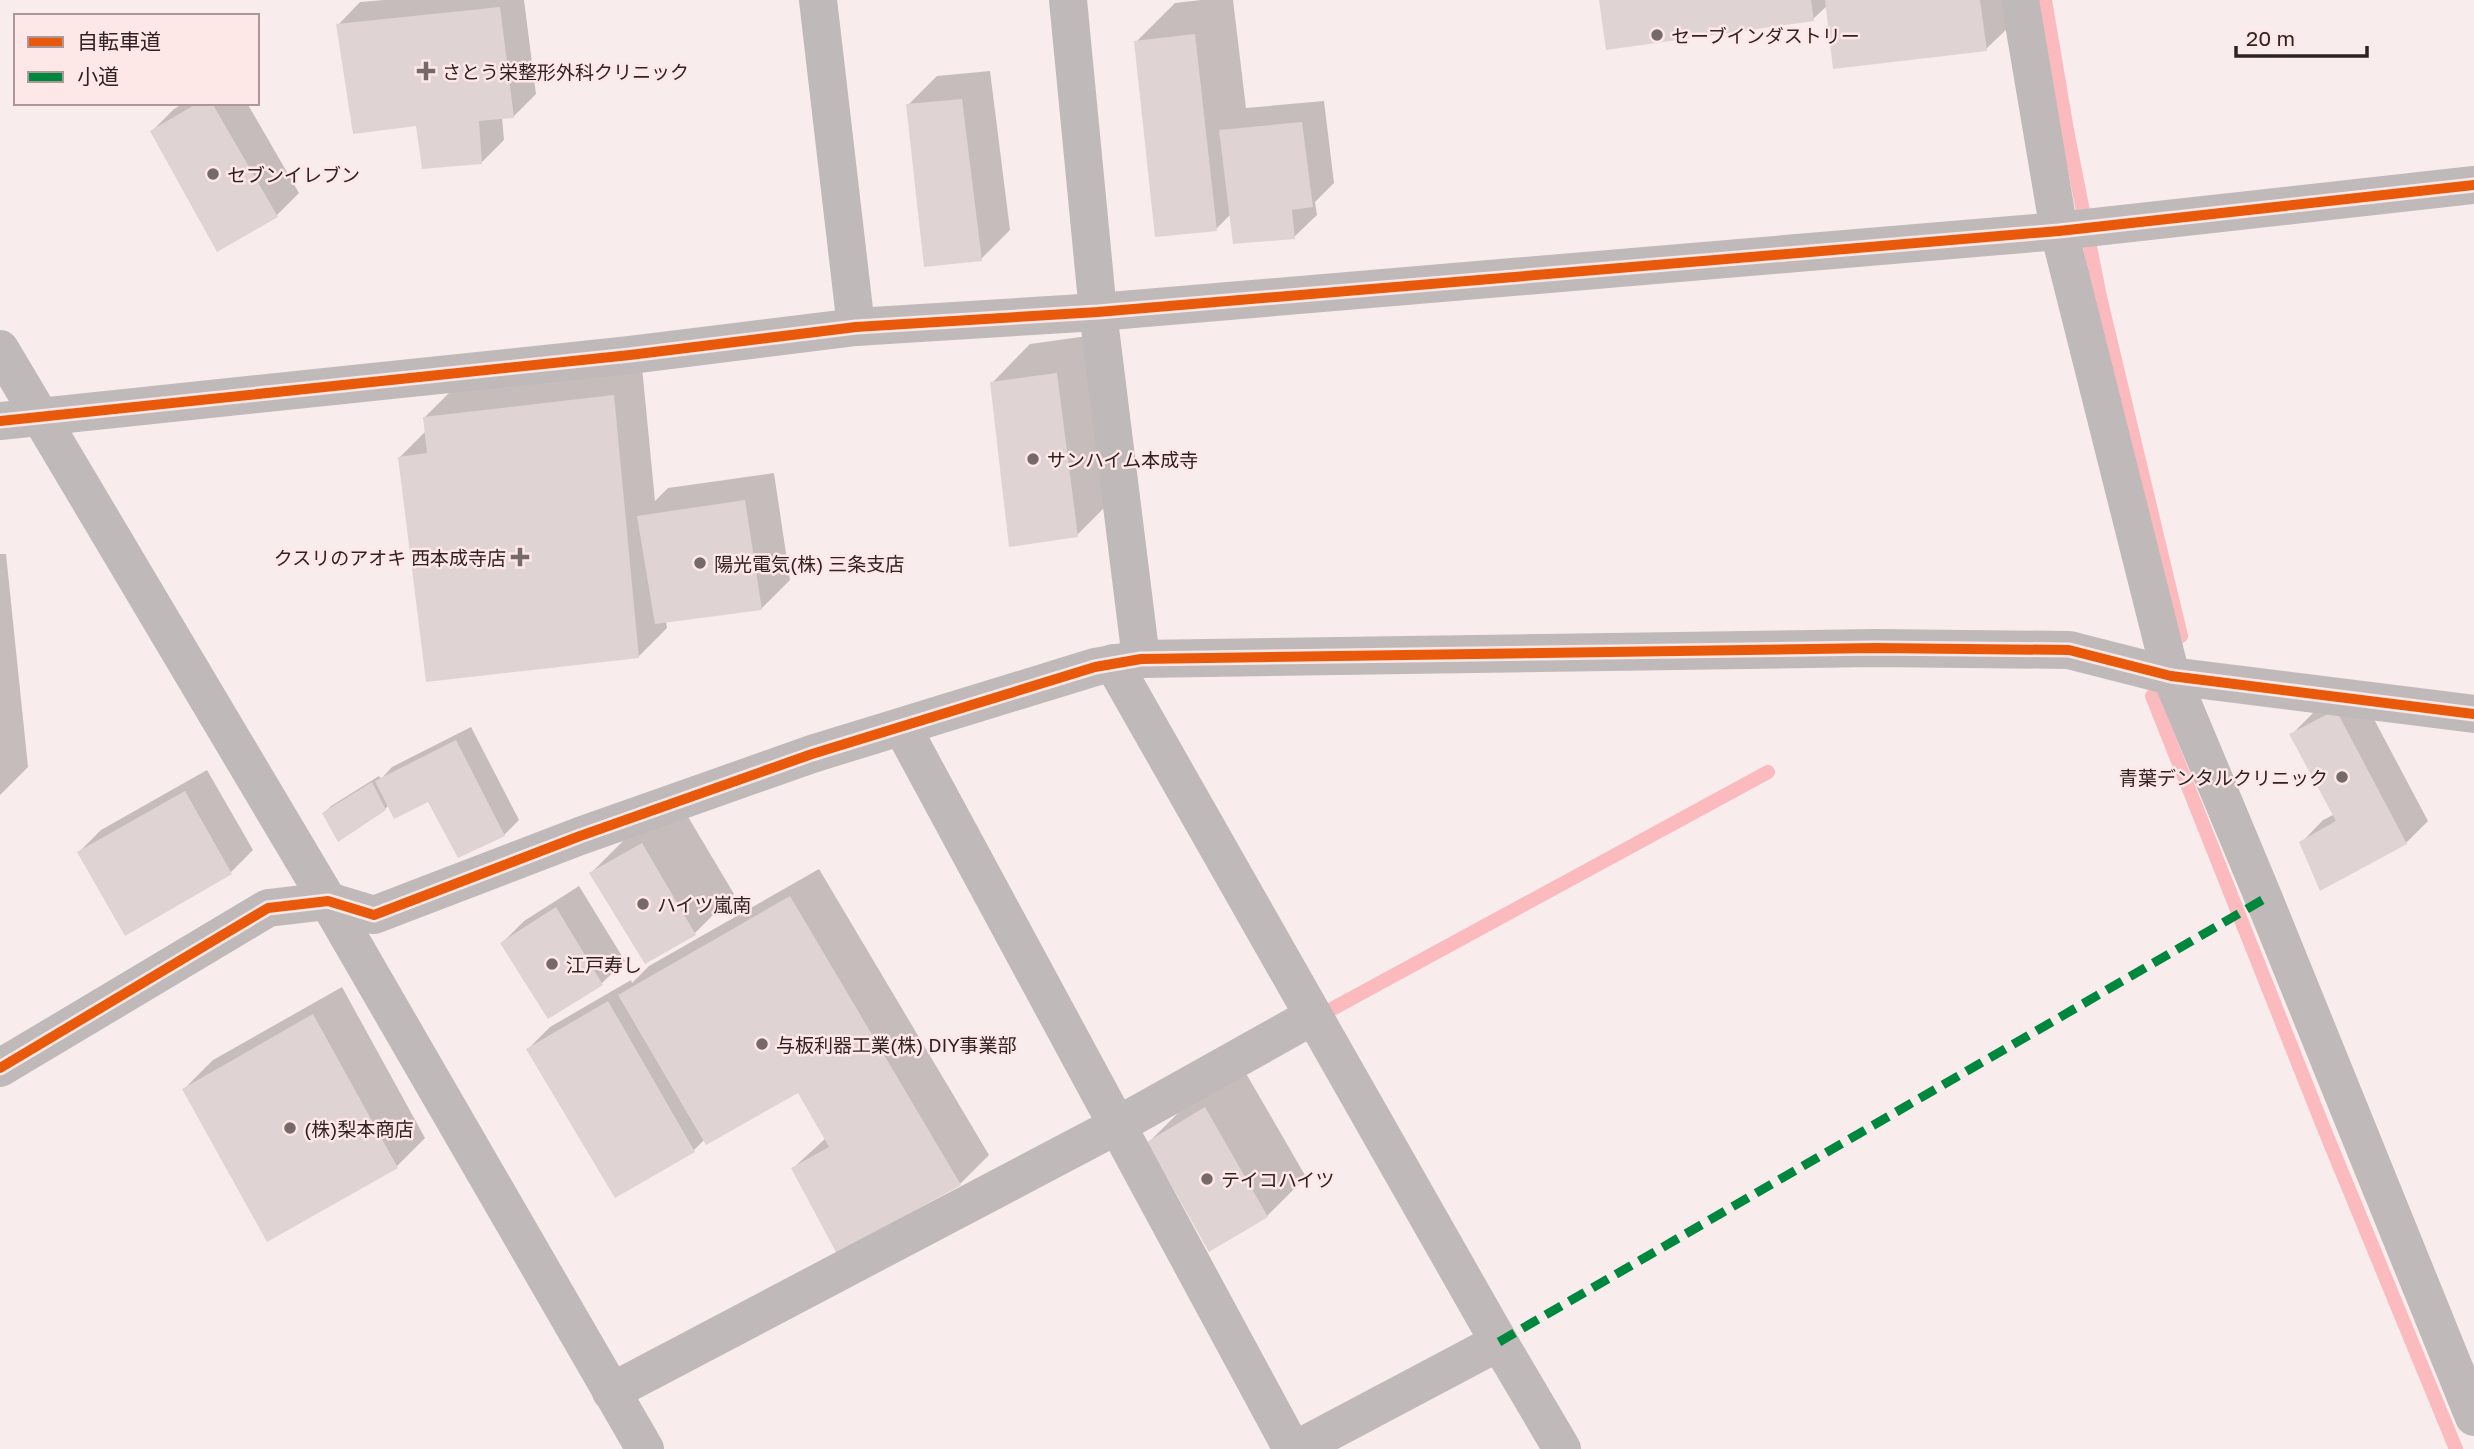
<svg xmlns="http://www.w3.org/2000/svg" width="2474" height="1449" viewBox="0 0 2474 1449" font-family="'Golos Text','Noto Sans JP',sans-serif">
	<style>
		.shadow { fill: #0003 }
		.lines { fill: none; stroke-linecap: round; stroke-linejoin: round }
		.stream { stroke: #fbbbbe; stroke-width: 14 }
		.building { fill: #e0d3d3 }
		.minor { stroke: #c0b9b9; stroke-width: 38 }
		.tertiary { stroke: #c0b9b9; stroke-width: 38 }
		.quiet { stroke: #00873e; stroke-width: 9; stroke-dasharray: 18 9; stroke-linecap: butt }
		.cycleway-casing { stroke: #fee7e7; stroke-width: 15 }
		.cycleway { stroke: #e8590c; stroke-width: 10 }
		.poi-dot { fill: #766969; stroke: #fee7e7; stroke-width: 2.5 }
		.labels { text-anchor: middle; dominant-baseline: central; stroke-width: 5; stroke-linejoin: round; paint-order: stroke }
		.poi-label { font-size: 19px; fill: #302222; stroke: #fee7e7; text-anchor: start }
	</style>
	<rect width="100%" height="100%" fill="#f9ecec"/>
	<g class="shadow">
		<polygon points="384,0 524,0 536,94 514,116 502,117 504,140 481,163 418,124 338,25 360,2"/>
		<polygon points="1201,0 1233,0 1246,108 1324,101 1334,183 1315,202 1317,215 1294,237 1231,214 1216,229 1136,42 1175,3"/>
		<polygon points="1601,0 2005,0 2009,27 1986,49 1828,5 1813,19"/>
		<polygon points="990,71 1010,230 981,259 908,105 937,76"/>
		<polygon points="184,103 247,103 299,193 277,215 218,249 152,131 174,109"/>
		<polygon points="1095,335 1116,496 1077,535 992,383 1030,344"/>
		<polygon points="642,367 655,501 668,488 774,473 790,580 761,609 666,621 667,628 638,657 400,457 426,431 425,417 454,388"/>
		<polygon points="0,554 6,554 28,767 0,795"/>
		<polygon points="2358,689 2428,821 2406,843 2301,843 2323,820 2335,814 2292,734 2314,712"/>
		<polygon points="471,727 519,820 504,835 459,856 429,800 389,805 385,809 324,813 331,806 379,776 381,779 392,767"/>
		<polygon points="207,770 253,850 231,872 126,933 79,852 101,830"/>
		<polygon points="681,805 734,894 695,933 591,873 630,834"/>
		<polygon points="819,869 989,1155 960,1184 793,1168 826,1138 799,1091 705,1139 694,1150 528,1049 550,1027 631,980 632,983 649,966"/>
		<polygon points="579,886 625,961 602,983 548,1017 502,943 524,921"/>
		<polygon points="342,987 425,1138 397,1166 184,1089 213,1060"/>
		<polygon points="1244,1070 1306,1177 1267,1216 1149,1142 1188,1103"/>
	</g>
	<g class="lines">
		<g class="stream">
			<polyline points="2045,0 2067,130 2100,297 2181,636"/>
			<polyline points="2152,696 2325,1131 2456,1449"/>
			<polyline points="1332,1009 1768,772"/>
		</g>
	</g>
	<g class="building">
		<polygon points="1599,0 1811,0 1814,21 1606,50"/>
		<polygon points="1825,0 1980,0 1987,51 1833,69"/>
		<polygon points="500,7 514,118 479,121 482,164 422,169 416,126 353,134 336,24"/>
		<polygon points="1195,34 1217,231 1155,237 1134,41"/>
		<polygon points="962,99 982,261 924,267 906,104"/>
		<polygon points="198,103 212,103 278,217 217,252 150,131"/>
		<polygon points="1302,122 1313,207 1292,210 1295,239 1233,244 1219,130"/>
		<polygon points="1057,373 1078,537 1009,547 990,382"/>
		<polygon points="614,395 639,658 426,682 398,457 427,453 423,417"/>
		<polygon points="745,500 762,610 655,624 637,516"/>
		<polygon points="2336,710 2407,844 2320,891 2299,842 2336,821 2289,734"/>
		<polygon points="456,740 505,836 458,858 428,802 394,819 375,781"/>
		<polygon points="372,782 386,810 338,842 322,813"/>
		<polygon points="185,791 232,874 125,936 77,852"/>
		<polygon points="642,843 696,935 645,964 589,873"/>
		<polygon points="790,896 961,1185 837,1254 791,1168 829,1147 798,1093 706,1145 618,995"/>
		<polygon points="556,907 603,985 548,1019 500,943"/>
		<polygon points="608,1001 695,1152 615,1198 526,1049"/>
		<polygon points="313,1014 398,1168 267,1242 182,1089"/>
		<polygon points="1205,1107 1268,1217 1209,1252 1147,1142"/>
	</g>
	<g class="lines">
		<g class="minor">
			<polyline points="818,0 856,327"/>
			<polyline points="1068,0 1098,312 1141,659"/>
			<polyline points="2020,0 2059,231 2171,676 2264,899 2474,1417"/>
			<polyline points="1113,663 1499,1342 1562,1449"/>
			<polyline points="902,727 1292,1449"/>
			<polyline points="0,1068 268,908 328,901 374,915 580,836 812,754 1095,667 1141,659 1875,648 2069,650 2171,676 2474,714"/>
			<polyline points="611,1392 1118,1125 1313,1016"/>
			<polyline points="1297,1449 1499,1342"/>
		</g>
		<g class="tertiary">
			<polyline points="0,349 328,901 645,1449"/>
			<polyline points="0,421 630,355 856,327 1098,312 2059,231 2474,185"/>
		</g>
		<polyline class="quiet" points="1499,1342 2264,899"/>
		<defs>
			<g id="cycleway">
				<polyline points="0,421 630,355 856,327 1098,312 2059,231 2474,185"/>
				<polyline points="0,1068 268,908 328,901 374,915 580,836 812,754 1095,667 1141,659 1875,648 2069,650 2171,676 2474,714"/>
			</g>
		</defs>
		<use href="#cycleway" class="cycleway-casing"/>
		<use href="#cycleway" class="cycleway"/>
	</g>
	<g class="poi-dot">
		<circle cx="1657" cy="35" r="7"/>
		<path d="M422.5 60.5h7v7h7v7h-7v7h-7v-7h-7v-7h7z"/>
		<circle cx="213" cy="174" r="7"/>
		<circle cx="1033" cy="459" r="7"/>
		<path d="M516.5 546.5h7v7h7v7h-7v7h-7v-7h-7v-7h7z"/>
		<circle cx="700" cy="563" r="7"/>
		<circle cx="2342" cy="777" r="7"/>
		<circle cx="643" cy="904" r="7"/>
		<circle cx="552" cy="964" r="7"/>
		<circle cx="762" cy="1044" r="7"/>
		<circle cx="290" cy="1128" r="7"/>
		<circle cx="1207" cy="1179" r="7"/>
	</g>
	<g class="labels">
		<g class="poi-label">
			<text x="1671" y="35">セーブインダストリー</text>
			<text x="442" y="71">さとう栄整形外科クリニック</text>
			<text x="227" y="174">セブンイレブン</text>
			<text x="1047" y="459">サンハイム本成寺</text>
			<text x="506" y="557" text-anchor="end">クスリのアオキ 西本成寺店</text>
			<text x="714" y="563">陽光電気(株) 三条支店</text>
			<text x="2328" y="777" text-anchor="end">青葉デンタルクリニック</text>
			<text x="657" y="904">ハイツ嵐南</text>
			<text x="566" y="964">江戸寿し</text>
			<text x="776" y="1044">与板利器工業(株) DIY事業部</text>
			<text x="304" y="1128">(株)梨本商店</text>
			<text x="1221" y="1179">テイコハイツ</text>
		</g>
	</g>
	<rect x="14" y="14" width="245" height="91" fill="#fee7e7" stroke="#ac9898" stroke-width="2"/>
	<rect x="28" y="37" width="35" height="10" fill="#e8590c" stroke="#ac9898" stroke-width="2"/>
	<text x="77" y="49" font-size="21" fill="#302222">自転車道</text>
	<rect x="28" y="72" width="35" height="10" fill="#00873e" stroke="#ac9898" stroke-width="2"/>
	<text x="77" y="84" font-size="21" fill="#302222">小道</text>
	<path d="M2236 46v10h131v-10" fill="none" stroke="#302222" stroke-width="3.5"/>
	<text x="2246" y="46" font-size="21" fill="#302222" stroke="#fee7e7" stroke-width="5" paint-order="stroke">20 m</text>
</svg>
